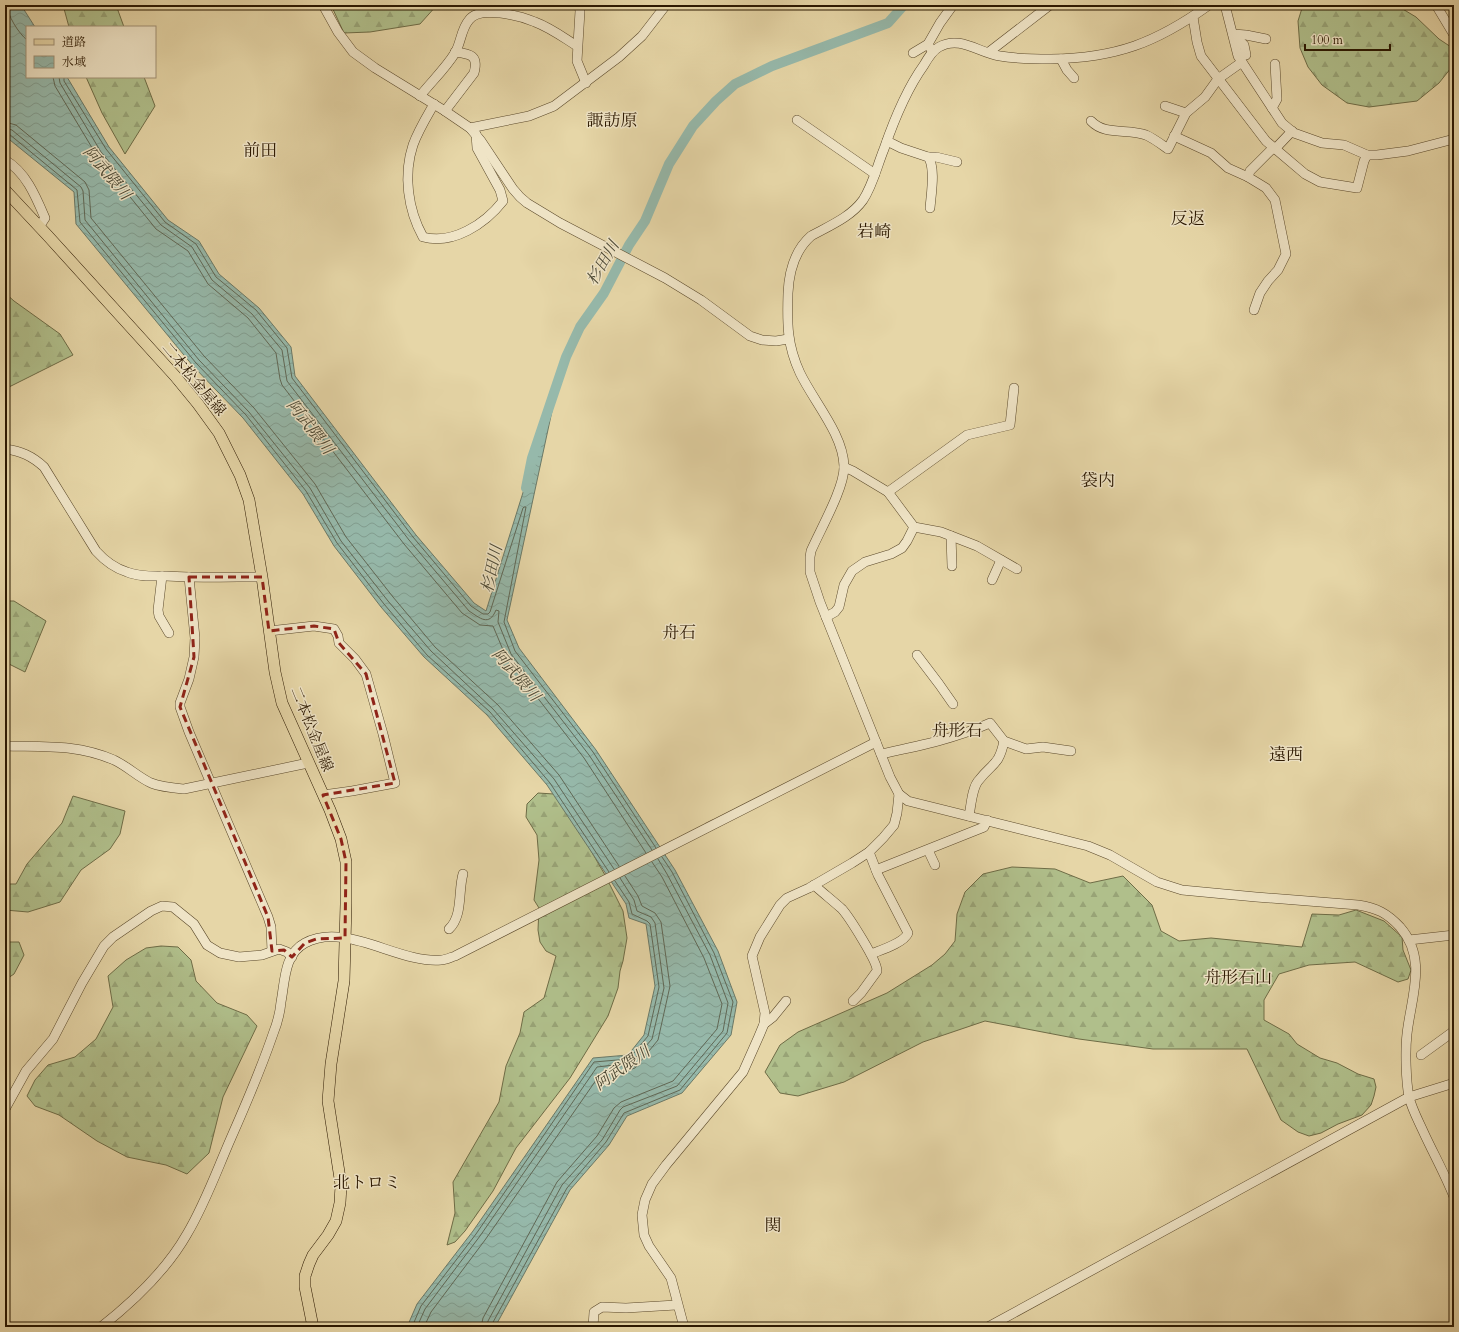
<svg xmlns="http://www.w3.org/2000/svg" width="1459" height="1332" viewBox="0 0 1459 1332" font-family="Cardo,'Noto Serif JP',serif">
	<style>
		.forest { fill: url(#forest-firs); stroke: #6e6c46 }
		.water { fill: url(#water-waves); stroke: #6b7967 }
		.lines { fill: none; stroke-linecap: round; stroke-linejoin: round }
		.shore { stroke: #606856; stroke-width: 1 }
		.river { stroke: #96b9ab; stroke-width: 10 }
		.minor-tunnel { stroke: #c1b086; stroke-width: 9; stroke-dasharray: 9 4.5; stroke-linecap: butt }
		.minor-casing { stroke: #5a482a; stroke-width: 10 }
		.major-casing { stroke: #2b1801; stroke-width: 12 }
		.minor { stroke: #efe4c6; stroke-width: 9 }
		.major { stroke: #e6d6a7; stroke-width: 11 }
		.marked { fill: none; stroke: #8f2418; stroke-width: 3; stroke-dasharray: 8 5; stroke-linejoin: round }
		.labels { text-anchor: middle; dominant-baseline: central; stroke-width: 3; stroke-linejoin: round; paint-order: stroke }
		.street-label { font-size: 15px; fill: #2b1801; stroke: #efe4c6 }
		.water-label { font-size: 16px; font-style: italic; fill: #4b4834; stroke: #efe4c6 }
		.quarter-label { font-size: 17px; fill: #2b1801; stroke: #efe4c6 }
	</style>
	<defs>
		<pattern id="forest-firs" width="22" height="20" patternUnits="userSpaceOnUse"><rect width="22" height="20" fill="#b0bf8b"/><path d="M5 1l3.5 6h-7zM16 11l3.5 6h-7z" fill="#98a376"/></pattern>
		<pattern id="water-waves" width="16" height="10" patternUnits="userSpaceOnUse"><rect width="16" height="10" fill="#96b9ab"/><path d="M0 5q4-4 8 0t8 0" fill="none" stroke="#819e91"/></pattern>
	</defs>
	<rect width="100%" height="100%" fill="#e6d6a7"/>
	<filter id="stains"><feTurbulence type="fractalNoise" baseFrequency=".005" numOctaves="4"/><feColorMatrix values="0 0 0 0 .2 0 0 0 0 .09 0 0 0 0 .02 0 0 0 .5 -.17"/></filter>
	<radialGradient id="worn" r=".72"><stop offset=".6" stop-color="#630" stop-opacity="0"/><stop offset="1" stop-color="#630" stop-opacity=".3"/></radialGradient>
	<g class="forest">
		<polygon points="63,5 116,5 124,27 69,27"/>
		<polygon points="331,5 437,5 420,24 370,32 344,33"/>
		<polygon points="1303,5 1396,5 1416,17 1439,39 1451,47 1453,56 1451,68 1439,83 1417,101 1369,107 1347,103 1322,85 1308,67 1300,48 1298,21"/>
		<polygon points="86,77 144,77 155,106 125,154 102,113"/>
		<polygon points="5,293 14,301 60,334 73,355 5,389"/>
		<polygon points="5,601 14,601 46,621 25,672 5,662"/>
		<polygon points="538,793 554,794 568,811 605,875 623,911 627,938 623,961 620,971 618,988 608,1016 570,1078 516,1148 493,1191 465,1231 455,1242 447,1245 455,1213 453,1182 499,1102 506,1066 520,1033 524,1012 544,998 556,956 546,951 540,942 538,930 539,908 534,900 539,860 537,835 526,817 527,804"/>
		<polygon points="73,796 125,811 120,834 110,849 81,870 60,902 28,912 5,910 5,884 16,884 27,864 62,823"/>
		<polygon points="1012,867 1055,869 1090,883 1123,876 1152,905 1161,931 1179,941 1211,938 1302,947 1312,914 1339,915 1356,910 1384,921 1402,937 1403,950 1411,970 1408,979 1398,982 1355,962 1309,965 1279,974 1264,1000 1264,1020 1289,1034 1297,1044 1320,1058 1337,1063 1358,1074 1374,1079 1376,1087 1374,1096 1371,1105 1362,1115 1338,1124 1321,1133 1309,1136 1298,1132 1281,1120 1247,1049 1153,1049 1079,1039 985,1021 923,1042 844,1082 798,1096 780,1093 765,1072 780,1045 798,1032 887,993 932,965 945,954 955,941 957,914 965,892 983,874"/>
		<polygon points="5,942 19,942 24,955 14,974 5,980"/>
		<polygon points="161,946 178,947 191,960 196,981 217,1003 247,1015 257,1026 223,1097 209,1153 187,1174 166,1165 127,1157 97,1141 59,1115 35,1106 27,1096 35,1080 48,1065 75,1057 96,1039 113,1007 108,976 126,960 146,948"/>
	</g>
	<polygon class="water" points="5,5 21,5 35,27 27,27 27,77 67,77 109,147 168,220 199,241 219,274 259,308 291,347 295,376 416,535 474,603 486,611 560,374 507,620 519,648 596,750 675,870 718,951 737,1002 731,1035 682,1093 627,1116 609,1145 570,1190 495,1327 407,1327 417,1304 473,1231 593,1058 628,1055 644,1035 655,986 646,924 629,918 626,904 547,785 487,715 424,657 381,607 334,546 303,494 243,418 193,366 76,224 74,192 5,136"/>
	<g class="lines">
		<g class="shore">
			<path d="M7,5C7,15 19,34 27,40"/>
			<polyline points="53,77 55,86 97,156 156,229 188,251 208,284 248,318 276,353 280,379 282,385 404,544 462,613 480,625 493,626 506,657 584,758 646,853"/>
			<path d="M59,77L60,83L101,152L161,225L192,247L212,280L252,314L282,350L287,381L409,540L469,611C480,618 489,627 496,610L499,611L498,622L511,654L589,755L652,850"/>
			<polyline points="64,77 64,81 106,149 165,222 196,244 216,277 256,310 287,348 292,378 413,537 471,606 483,614 488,614 490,612 523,508 524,507 526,507 504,622 515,651 593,752 656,848"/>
			<polyline points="5,122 16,125 85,182 89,190 91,218 204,356 254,408 315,484 346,537 393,597 435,647 498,705 559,775 619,866"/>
			<polyline points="5,128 12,130 81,187 83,191 85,220 199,360 249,412 310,488 341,541 388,601 431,651 493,709 554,779 614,869"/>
			<polyline points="5,133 9,134 77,190 80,222 196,363 246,415 306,491 337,543 384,604 427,655 490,712 550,783 609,872"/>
			<polyline points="412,1327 421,1306 476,1234 594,1062 629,1059 648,1036 659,987 650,924 647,921 632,914 629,902 615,881"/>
			<polyline points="417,1327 425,1309 480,1236 597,1067 631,1063 652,1039 664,988 655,923 651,917 637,911 634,900 620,878"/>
			<polyline points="424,1327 431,1312 485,1240 601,1073 629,1070 635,1068 658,1040 670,986 661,922 655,913 642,906 638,896 625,876"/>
			<polyline points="481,1327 483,1318 557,1182 597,1136 614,1108 621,1102 673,1081 717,1029 722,1004 704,958 662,877 652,862"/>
			<polyline points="487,1327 488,1321 562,1185 602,1140 620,1110 623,1107 677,1086 723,1031 728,1003 710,955 667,874 658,859"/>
			<polyline points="492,1327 492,1324 567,1188 606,1142 624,1113 680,1090 727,1033 733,1002 714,953 672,872 662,857"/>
		</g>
		<polyline class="river" points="526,488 532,458 566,357 580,327 604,293 629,245 645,221 669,164 693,126 716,101 735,84 772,66 888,23 904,5"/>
		<polyline class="minor-tunnel" points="709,821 715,833"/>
		<defs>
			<g id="minor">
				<polyline points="323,5 338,32 353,52 375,68 445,111 470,128 481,141 513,189 520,197 527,203 560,223 665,278 701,300 750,336 762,340 776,341 788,339"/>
				<polyline points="579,5 580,11 577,61 586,83"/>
				<path d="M1209,5C1156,43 1116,58 1051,59C1034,59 1017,59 1000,56C979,53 960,35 939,47C932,51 928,58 924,65C906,90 894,120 884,149C877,166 873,185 863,200C851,217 829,226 811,236C795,250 789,272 788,293C787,324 787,345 800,373C814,402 843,434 844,466C845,487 820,530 811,551L810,557V572L820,602L890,777L899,794L908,801L1088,846L1110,855L1157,882L1182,890L1256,897L1358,905C1377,908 1387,913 1400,927C1428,959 1411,997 1407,1034C1405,1051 1406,1081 1409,1097C1412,1109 1418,1120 1423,1131C1433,1153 1445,1174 1454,1197"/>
				<polyline points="1225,5 1238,56 1282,123 1294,133 1322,143 1344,145 1367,155 1377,155 1408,151 1454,139"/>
				<polyline points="1436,5 1454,35"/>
				<polyline points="1193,17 1197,42 1201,56 1266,141 1305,174 1320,182 1357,188 1364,161 1367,155"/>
				<polyline points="1233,34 1246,35 1266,39"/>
				<polyline points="1233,34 1244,45 1246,55"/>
				<polyline points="932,51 928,44 940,23 953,5"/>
				<polyline points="989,52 1050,5"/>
				<polyline points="913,53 928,44"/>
				<polyline points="1061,59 1067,70 1074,78"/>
				<path d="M420,96C431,82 445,69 455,53C461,43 461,29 469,20C479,5 521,16 535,22C551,28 564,38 577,46"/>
				<path d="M434,104C426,118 418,131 413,145C403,175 408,210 423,237C453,245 485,224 503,201L500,190L477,148L476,134"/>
				<polyline points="1165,106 1186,113"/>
				<polyline points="1272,108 1277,99 1275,64"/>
				<path d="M445,111L474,73C479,55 470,54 455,52"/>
				<polyline points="797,120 875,174"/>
				<path d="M1091,121C1105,136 1128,128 1146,135C1153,138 1161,144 1168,149L1186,113L1205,97L1218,79L1242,62"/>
				<polyline points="470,128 529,116 554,106 619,57 642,36 666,5"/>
				<polyline points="1174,136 1211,153 1228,168 1248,177"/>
				<path d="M887,141L901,148L928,157C936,167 931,195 930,208"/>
				<polyline points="1275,149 1292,131"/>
				<polyline points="928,157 936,157 957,162"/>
				<path d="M5,160C26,172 36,197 45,218L39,227"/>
				<polyline points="1254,310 1260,293 1268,281 1278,270 1286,254 1275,200 1266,188 1248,177 1250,171 1273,148"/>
				<path d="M5,449C21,451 32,456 44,467L96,551C105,561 114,568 127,572C139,577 153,576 166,576C198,578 230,577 262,577"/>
				<polyline points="844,467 853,471 888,492 914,527 941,532 977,546 1017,569"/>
				<polyline points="888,492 967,435 1010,425 1014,388"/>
				<polyline points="951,536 952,566"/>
				<polyline points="162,576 158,610 159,616 169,633"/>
				<polyline points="189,577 195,638 194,657 189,679 180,703 180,707 189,732 268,917 271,927 272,951"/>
				<polyline points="992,580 1001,560"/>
				<polyline points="826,617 835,612 839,607 844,585 852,571 865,562 891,554 902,548 907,541 914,527"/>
				<polyline points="269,631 314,626 334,629 338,636 339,643 355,659 366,674 383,734 395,783 352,791 323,795"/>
				<polyline points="917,655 939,684 953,704"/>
				<path d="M5,746C44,747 77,744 114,760C127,766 138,777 151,783C161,787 173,788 184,789L308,763"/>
				<path d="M881,754C919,746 954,739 990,723L1004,741L1026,749L1043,747L1071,751"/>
				<path d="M969,816C971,806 972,787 979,780C992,763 999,766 1004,741"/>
				<polyline points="928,850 935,865"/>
				<path d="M869,852L878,875L908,933C904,943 881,950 871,954"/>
				<polyline points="876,870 984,827 987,820"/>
				<path d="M814,885C823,893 833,901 842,909C849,917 878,962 877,971L861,993L853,1001"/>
				<path d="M449,929C463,916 458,891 463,874"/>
				<polyline points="1409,940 1454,935"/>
				<polyline points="764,1024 773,1017 786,1001"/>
				<polyline points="1421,1055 1454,1031"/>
				<polyline points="5,1109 26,1071 53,1039 82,983 104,946 113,937 151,911 162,906 173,907 194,924 207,945 220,953 239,957 262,955 279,949 287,952 292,957"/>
				<path d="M101,1327C134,1301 166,1271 187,1234C205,1204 217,1170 231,1138C246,1104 261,1069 273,1034C277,1024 280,1013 281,1002C285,981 284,954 305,943C345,921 399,964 441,960C446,960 451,957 455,956L876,742"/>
				<polyline points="593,1327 594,1312 602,1307 626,1308 676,1305"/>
				<polyline points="684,1327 671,1278 649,1246 644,1235 642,1215 645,1200 652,1184 666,1165 743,1072 759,1036 764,1024 765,1013 752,956 760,937 780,905 787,898 809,888 852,863 869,852 883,838 894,825 897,813 899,794"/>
				<polyline points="988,1327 1409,1097 1454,1083"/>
			</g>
			<polyline id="major" points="5,190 48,236 175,376 198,404 219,433 240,475 249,500 262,577 275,672 282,703 330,810 341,839 346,862 346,904 344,981 331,1064 328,1101 341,1185 340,1203 336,1221 328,1235 313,1255 309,1264 305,1276 305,1287 313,1327"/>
		</defs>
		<use href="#minor" class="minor-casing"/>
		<use href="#major" class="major-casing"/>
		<use href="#minor" class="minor"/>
		<use href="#major" class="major"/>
	</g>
	<path class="marked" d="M189,577H262L269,631L314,626L334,629L339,643L366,674L395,783L323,795L341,839L346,862L345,938L316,939L305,943L292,957L284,950L272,951L268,917L180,707L194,657Z"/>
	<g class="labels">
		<g class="street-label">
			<text transform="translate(194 379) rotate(50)">二本松金屋線</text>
			<text transform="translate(312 729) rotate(68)">二本松金屋線</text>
		</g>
		<g class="water-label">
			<text transform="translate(107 173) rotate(50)">阿武隈川</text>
			<text transform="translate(603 263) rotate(-60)">杉田川</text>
			<text transform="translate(310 427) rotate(52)">阿武隈川</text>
			<text transform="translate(492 569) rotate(-78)">杉田川</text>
			<text transform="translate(516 675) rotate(49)">阿武隈川</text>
			<text transform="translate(622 1068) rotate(-35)">阿武隈川</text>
		</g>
		<g class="quarter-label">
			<text x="612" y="120">諏訪原</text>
			<text x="260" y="150">前田</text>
			<text x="1188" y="218">反返</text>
			<text x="874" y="231">岩崎</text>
			<text x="1098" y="480">袋内</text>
			<text x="679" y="632">舟石</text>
			<text x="957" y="730">舟形石</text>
			<text x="1286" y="754">遠西</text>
			<text x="1238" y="977">舟形石山</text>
			<text x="367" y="1182">北トロミ</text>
			<text x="773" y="1225">関</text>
		</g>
	</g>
	<rect width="1459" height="1332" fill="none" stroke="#e6d6a7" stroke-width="20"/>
	<rect x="6" y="6" width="1447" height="1320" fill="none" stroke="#2b1801" stroke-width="2"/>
	<rect x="10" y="10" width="1439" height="1312" fill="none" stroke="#2b1801"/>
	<rect x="26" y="26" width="130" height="52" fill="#efe4c6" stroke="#a19277"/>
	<rect x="34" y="39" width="20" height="6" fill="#e6d6a7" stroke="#a19277"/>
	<text x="62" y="46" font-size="12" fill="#2b1801">道路</text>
	<rect x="34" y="56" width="20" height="12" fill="url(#water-waves)" stroke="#a19277"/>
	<text x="62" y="66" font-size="12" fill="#2b1801">水域</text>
	<path d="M1305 44v6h85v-6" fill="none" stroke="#2b1801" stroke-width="2"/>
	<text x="1311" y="44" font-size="12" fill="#2b1801" stroke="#efe4c6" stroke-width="3" paint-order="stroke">100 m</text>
	<rect width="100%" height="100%" filter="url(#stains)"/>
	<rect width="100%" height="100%" fill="url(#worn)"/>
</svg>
